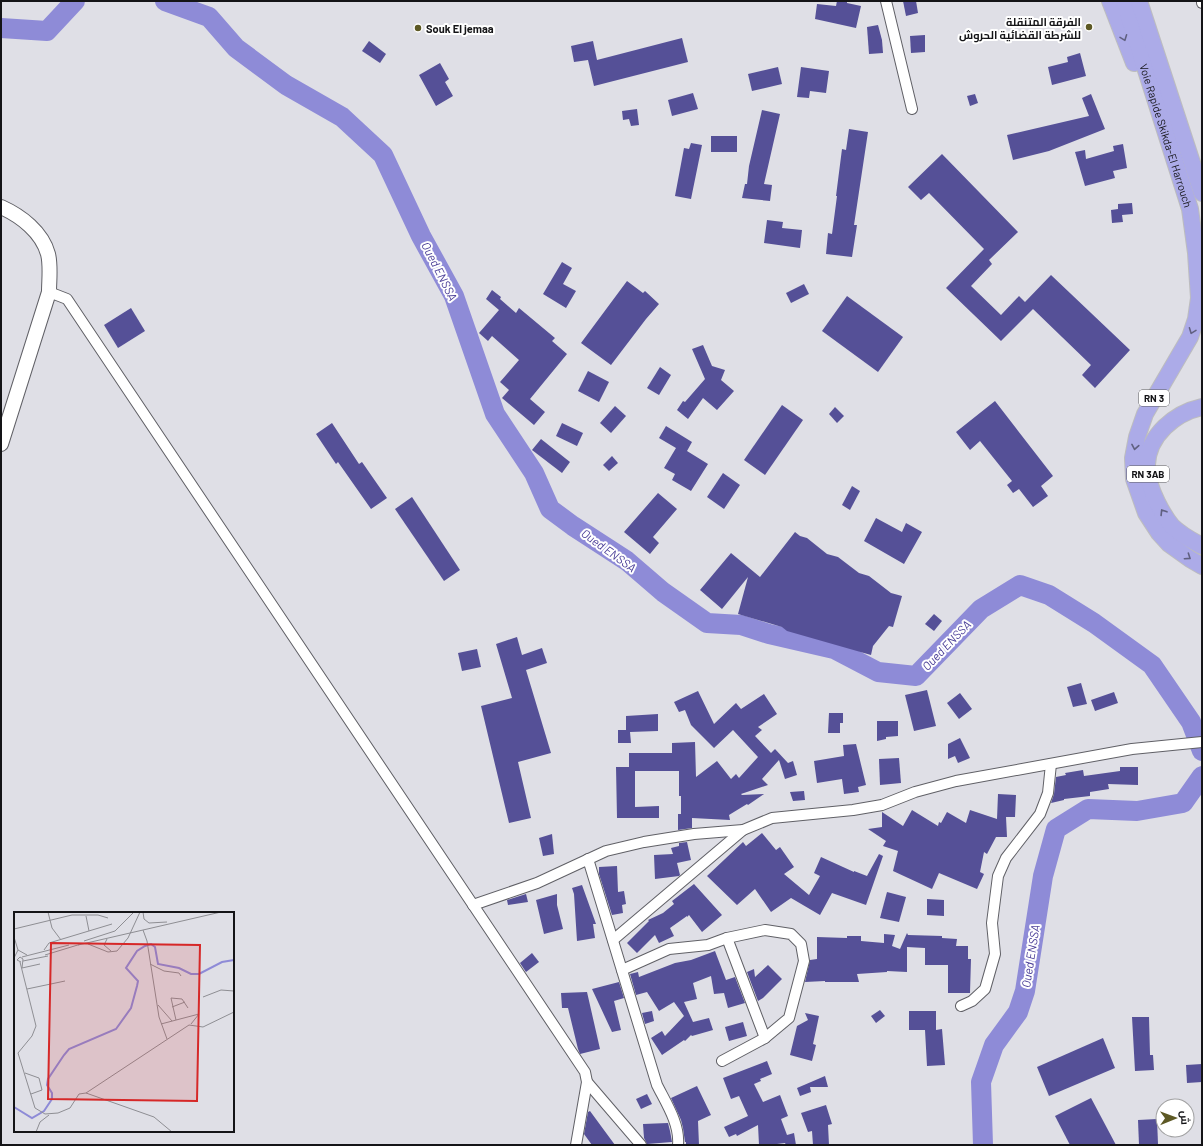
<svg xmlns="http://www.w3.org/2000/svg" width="1203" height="1146" viewBox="0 0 1203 1146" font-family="Barlow,Cairo,sans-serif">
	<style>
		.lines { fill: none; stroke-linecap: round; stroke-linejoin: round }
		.river { stroke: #8e8bd7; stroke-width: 20 }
		.building { fill: #555097 }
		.minor-casing { stroke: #606066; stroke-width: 12 }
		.secondary-casing { stroke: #606066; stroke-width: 16 }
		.trunk-casing { stroke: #bdbdbe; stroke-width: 18 }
		.minor { stroke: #fff; stroke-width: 10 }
		.secondary { stroke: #fff; stroke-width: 14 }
		.trunk { stroke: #acabe8; stroke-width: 16 }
		.oneway { stroke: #606080 }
		.poi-dot { fill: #5d5925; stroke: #fff; stroke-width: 1.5 }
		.labels { text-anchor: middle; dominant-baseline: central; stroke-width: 4; stroke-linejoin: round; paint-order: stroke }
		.shield { fill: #fff; stroke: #5a5a5d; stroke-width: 1 }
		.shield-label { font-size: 10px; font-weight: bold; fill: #141417 }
		.poi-label { font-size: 11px; font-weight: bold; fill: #141417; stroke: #fff; text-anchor: end }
		.street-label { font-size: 11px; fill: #141417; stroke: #fff }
		.water-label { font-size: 12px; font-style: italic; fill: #483c96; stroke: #fff }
		.inset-river { fill: none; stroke: #8e8bd7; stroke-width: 2 }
		.inset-road { fill: none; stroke: #8e8e93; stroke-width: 1 }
		.view { fill: #d62828; fill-opacity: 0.15; stroke: #d62828; stroke-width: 2 }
		.inset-edge { fill: none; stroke: #141417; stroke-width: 2 }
	</style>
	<rect width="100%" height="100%" fill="#dfdfe6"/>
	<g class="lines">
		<g class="river">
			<polyline points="165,1 209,17 236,48 286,85 342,117 383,155 421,236 454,296 495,414 534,473 550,509 573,526 627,561 663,592 707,623 741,625 769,634 834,649 878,672 916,676 981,609 1020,585 1049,595 1094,623 1152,665 1191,722 1202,751"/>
			<polyline points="1,28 47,31 75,1"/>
			<polyline points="983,1145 981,1082 994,1045 1018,1012 1025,991 1043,876 1056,829 1088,809 1137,811 1183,803 1202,776"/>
		</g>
	</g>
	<g class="building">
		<polygon points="837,1 847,1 847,3 861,6 856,28 815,19 817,4 836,6"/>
		<polygon points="903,1 916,1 918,13 906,16"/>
		<polygon points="878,25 882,40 883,53 869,54 867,27"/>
		<polygon points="925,35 925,52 911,53 910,36"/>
		<polygon points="682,38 688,62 594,86 588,60 574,62 571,46 593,41 597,60"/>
		<polygon points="369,41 386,54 380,63 362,51"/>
		<polygon points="1080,53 1086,76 1052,85 1048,67 1068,62 1067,57"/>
		<polygon points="440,63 449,79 445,82 453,96 436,106 419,75"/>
		<polygon points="778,67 782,84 752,91 748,74"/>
		<polygon points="801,67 829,71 826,93 810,91 809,98 797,97"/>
		<polygon points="693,93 698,109 672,116 668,100"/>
		<polygon points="975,94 978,103 970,106 967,96"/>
		<polygon points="1091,94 1105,129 1049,151 1013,160 1007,135 1089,116 1082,98"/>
		<polygon points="637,109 639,125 631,126 629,119 623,120 622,111"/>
		<polygon points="762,110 780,114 764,184 772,185 770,201 742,198 745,184 747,184 749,166"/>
		<polygon points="849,129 868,132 854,225 857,225 852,257 826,254 828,233 832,234 837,196 836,196 842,149 846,150"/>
		<rect x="711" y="136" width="26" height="16"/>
		<polygon points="691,143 702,145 691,199 675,196 684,148 689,149"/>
		<polygon points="1123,144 1127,168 1113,171 1115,178 1085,186 1075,152 1085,150 1086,159 1114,151 1113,146"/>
		<polygon points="942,154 1018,232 989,260 992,264 971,286 1001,315 1019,296 1025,302 1051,275 1130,350 1095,388 1082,375 1091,365 1033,309 1001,341 946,288 984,249 929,193 921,200 908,187"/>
		<polygon points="1132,203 1133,214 1122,215 1123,222 1112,223 1111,210 1118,209 1118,204"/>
		<polygon points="767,220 783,222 782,228 802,230 800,248 764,243"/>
		<polygon points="562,262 572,268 563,284 576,291 566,308 543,294"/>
		<polygon points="627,281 643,293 645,291 659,304 646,319 611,365 581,343"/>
		<polygon points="804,284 809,294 791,303 786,293"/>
		<polygon points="492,290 501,297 500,299 516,313 519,308 555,338 552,341 567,354 530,399 545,412 534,425 502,398 509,390 500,382 519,360 492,336 488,341 479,333 499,310 486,299"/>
		<polygon points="847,296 903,337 878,372 822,331"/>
		<polygon points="131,308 145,331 118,348 104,325"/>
		<polygon points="703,345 712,366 725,370 721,380 734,391 717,410 703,398 688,419 677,410 683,401 685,402 705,379 692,349"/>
		<polygon points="660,367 671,375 659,395 647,388"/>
		<polygon points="588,371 609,382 599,402 578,391"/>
		<polygon points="995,401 1053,476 1041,486 1048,496 1033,507 1019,489 1013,493 1007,485 1012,481 980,441 970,450 956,432"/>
		<polygon points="782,405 803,420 765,475 744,460"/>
		<polygon points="615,406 626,416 611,433 600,423"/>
		<polygon points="835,407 844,416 837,423 829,414"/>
		<polygon points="332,423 359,464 362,462 387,498 371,509 338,462 336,464 316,434"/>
		<polygon points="562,423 583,433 577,446 556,436"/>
		<polygon points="666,426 692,442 687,451 708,464 691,491 672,480 675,474 664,468 676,448 659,438"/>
		<polygon points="541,439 570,462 562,473 532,450"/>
		<polygon points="612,456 618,463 609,471 603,465"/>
		<polygon points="723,473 740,485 724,509 707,497"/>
		<polygon points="852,486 860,491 850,510 842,505"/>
		<polygon points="658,493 677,509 653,537 659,543 650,554 624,532"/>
		<polygon points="412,497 460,570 444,581 395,509"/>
		<polygon points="876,518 902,532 906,523 922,532 904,564 864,541"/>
		<polygon points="795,532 800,536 807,538 827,554 838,557 859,573 869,576 891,593 902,596 893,627 889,626 873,646 871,655 787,631 782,627 738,614 748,577 722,609 700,590 731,553 760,577"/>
		<polygon points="934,614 942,621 934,631 925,624"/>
		<polygon points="517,637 522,655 542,648 547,663 526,670 551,753 518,762 531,818 509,823 481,706 512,698 496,644"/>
		<polygon points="477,649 481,667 462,671 458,653"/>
		<polygon points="1081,683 1087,704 1073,707 1067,687"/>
		<polygon points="927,690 936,726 914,731 905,695"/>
		<polygon points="698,691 714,724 736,703 741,709 764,694 777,714 758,727 762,730 755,736 771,753 775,749 788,763 793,761 797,775 785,779 779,760 762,779 768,785 741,794 742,795 764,794 748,805 747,804 729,815 730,820 692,818 692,828 678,830 678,814 681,814 681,796 679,796 679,771 635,771 635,807 659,806 659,818 617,818 616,767 629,767 629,753 672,753 672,743 695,742 696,777 717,761 731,779 736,774 739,778 758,757 733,730 714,748 691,725 685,710 679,712 674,702"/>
		<polygon points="1114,692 1118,703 1095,711 1091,700"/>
		<polygon points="960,693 972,709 959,719 947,703"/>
		<polygon points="829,713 843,713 843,723 840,723 840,733 828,733"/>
		<polygon points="658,714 658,731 630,732 631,743 618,743 618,730 626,730 626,716"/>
		<polygon points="877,721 898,721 898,736 886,737 886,739 877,741"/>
		<polygon points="960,738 970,758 958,763 955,756 948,759 948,744"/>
		<polygon points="856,744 866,785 858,787 859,792 844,794 842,779 817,783 814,761 844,756 843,745"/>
		<polygon points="899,758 901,783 880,785 879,759"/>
		<polygon points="1120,767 1138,767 1138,785 1108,784 1109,789 1090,792 1090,796 1064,799 1064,800 1051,803 1054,794 1056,777 1066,775 1065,773 1083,770 1084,776 1120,771"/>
		<polygon points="804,791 805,800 793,801 790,792"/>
		<polygon points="998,794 1016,795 1015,817 1006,817 1007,837 996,837 987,854 984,852 980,872 984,874 977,889 939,873 932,889 893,871 898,851 883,846 886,841 868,829 882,827 882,812 903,826 912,810 938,826 939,822 941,823 947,812 966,823 970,810 997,819"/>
		<polygon points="762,833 776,850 780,847 794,867 784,874 809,895 820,876 814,873 821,857 854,872 854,871 867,876 879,854 883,856 866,905 832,893 820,915 791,898 771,912 755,889 737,905 707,876 743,842 746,846"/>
		<polygon points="552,834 554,854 543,856 539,838"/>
		<polygon points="687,842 691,860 677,863 680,875 679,876 655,879 654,855 673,854 671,848 679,846 679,843"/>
		<polygon points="617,866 618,892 624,891 626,904 622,905 623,913 612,915 599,874 599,867"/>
		<polygon points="694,884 722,915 702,932 689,915 687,917 687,916 670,928 674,936 659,943 655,935 637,953 627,943 649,921 648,920 663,913 674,904 672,901"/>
		<polygon points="582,885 596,924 593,924 595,938 577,941 574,894 572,888"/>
		<polygon points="887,892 906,897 899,922 880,918"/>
		<polygon points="526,894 528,902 508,905 507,900"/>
		<polygon points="557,894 557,905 563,929 544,934 536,900"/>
		<polygon points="927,899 944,900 944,916 927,915"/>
		<polygon points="907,933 908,935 942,936 942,938 957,939 956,946 968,946 968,959 971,959 970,993 948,993 948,965 925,965 925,948 907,947 907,972 887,971 887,972 857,974 859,982 825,982 825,981 805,982 810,960 817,959 817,937 847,938 847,936 861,936 861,941 884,943 884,934 895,935 892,946 900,949"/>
		<polygon points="715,951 726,980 735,977 745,1003 728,1008 724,993 714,994 711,976 693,983 697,999 684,1002 693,1022 709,1018 713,1030 692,1036 691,1035 685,1041 684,1040 662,1055 651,1038 662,1031 665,1036 684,1016 674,1002 659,1011 647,992 636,995 630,974 638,972 639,977 675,963 691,960"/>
		<polygon points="532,953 539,962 526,972 520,963"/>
		<polygon points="768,965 782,979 763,998 758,1001 747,972 754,969 755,977"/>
		<polygon points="619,982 624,998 614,1001 621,1030 612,1032 592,989"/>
		<polygon points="587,992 600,1049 580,1054 578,1049 568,1008 562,1008 561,993"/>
		<polygon points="880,1010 885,1016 876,1023 871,1016"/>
		<polygon points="652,1011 654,1021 645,1024 642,1013"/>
		<polygon points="909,1011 936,1011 936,1030 942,1029 945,1065 927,1066 925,1030 909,1030"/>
		<polygon points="805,1013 819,1016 813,1044 816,1045 812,1061 790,1055 797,1026 808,1020"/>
		<polygon points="1132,1017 1149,1017 1150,1055 1153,1055 1154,1070 1135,1071"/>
		<polygon points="743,1022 747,1036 729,1041 725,1027"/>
		<polygon points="1103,1038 1115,1068 1049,1096 1037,1067"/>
		<polygon points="767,1061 772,1074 760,1079 761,1081 754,1084 763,1102 780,1095 788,1116 781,1119 787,1135 794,1133 796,1145 786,1145 785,1143 769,1145 759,1145 758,1125 737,1136 736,1134 729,1137 724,1127 748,1116 739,1096 731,1099 723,1078"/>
		<polygon points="1202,1064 1202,1082 1187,1083 1186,1065"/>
		<polygon points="825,1076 828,1087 810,1087 811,1092 800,1096 797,1088"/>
		<polygon points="697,1086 711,1115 698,1121 699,1145 686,1145 686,1142 685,1142 683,1128 681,1120 671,1098"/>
		<polygon points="647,1094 652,1104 641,1109 636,1099"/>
		<polygon points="1091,1098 1116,1145 1070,1145 1055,1116"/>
		<polygon points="826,1105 832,1124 828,1125 829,1145 813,1145 812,1131 808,1132 801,1113"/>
		<polygon points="590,1111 601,1126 615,1145 592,1145 584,1134 588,1112"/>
		<polygon points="1157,1119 1158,1144 1139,1145 1138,1120"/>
		<polygon points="668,1123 670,1131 672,1142 647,1144 644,1138 643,1124"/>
	</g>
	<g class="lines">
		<defs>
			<g id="minor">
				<polyline points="886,1 912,109"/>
				<polyline points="1202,1 1202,3"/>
				<polyline points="49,292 67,299 585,1072 587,1082 576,1145"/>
				<path d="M588,859L657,1085C666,1103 680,1124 678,1145"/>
				<polyline points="473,905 537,883 606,851 644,842 694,834 743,830 772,818 853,810 882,805 915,792 956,781 1132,749 1202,742"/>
				<polyline points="727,938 765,1038"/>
				<polyline points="613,940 743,830"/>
				<polyline points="622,970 669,949 708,945 727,938 765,930 791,934 801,944 804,961 789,1018 765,1038 722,1061"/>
				<polyline points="961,1006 972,1001 985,989 995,954 992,923 998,876 1006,858 1040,814 1048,793 1051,764"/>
				<polyline points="587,1082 641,1145"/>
			</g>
			<path id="secondary" d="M1,207C21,216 42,232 48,254C51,266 49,280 49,292L1,444"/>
			<g id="trunk">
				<polyline points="1110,1 1134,63"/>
				<path id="s1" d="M1124,1L1190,209L1196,253L1199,298L1196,319L1190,337L1145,414L1137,437L1133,458L1134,479L1146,513L1159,533L1169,544L1190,559L1202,566"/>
				<polyline points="1139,1 1202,193"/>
				<path d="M1202,407C1175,413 1148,435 1147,465C1147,478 1151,490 1157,502C1161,510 1166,519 1172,526C1181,535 1191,540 1202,546"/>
			</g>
		</defs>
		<use href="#minor" class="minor-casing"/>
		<use href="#secondary" class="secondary-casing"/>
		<use href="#trunk" class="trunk-casing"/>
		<use href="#minor" class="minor"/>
		<use href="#secondary" class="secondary"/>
		<use href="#trunk" class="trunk"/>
	</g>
	<defs><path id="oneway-chevron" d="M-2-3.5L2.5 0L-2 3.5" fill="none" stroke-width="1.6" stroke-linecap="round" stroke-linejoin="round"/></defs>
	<g class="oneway">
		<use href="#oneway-chevron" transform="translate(1124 38) rotate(69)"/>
		<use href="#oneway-chevron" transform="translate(1192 331) rotate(111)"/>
		<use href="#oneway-chevron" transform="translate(1135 447) rotate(100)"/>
		<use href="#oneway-chevron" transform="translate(1163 512) rotate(-122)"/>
		<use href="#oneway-chevron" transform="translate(1188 557) rotate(34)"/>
	</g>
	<g class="poi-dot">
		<circle cx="1089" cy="27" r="4"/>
		<circle cx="418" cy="28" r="4"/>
	</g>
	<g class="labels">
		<g class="shield">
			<rect x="1139" y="390" width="30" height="16" rx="3"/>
			<rect x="1127" y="466" width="42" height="16" rx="3"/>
		</g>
		<g class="shield-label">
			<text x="1154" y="398">RN 3</text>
			<text x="1148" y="474">RN 3AB</text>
		</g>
		<g class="poi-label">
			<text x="1081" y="21">الفرقة المتنقلة<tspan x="1081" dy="13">للشرطة القضائية الحروش</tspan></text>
			<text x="426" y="28" text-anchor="start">Souk El jemaa</text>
		</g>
		<g class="street-label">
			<text stroke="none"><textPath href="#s1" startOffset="141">Voie Rapide Skikda-El Harrouch</textPath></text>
		</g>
		<g class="water-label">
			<text transform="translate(440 271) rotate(63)">Oued ENSSA</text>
			<text transform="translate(609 550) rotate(36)">Oued ENSSA</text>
			<text transform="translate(946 645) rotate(-46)">Oued ENSSA</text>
			<text transform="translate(1030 956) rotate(-81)">Oued ENSSA</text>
		</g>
	</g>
	<g transform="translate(14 912)">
		<rect width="220" height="220" fill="#dfdfe6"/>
		<path class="inset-river" d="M0,195L18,206L30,199L38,187V181L33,173L34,167L50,143L55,137L102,117L117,96L123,74L124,69L112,56L123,39L131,34L137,32L141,35L144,52L165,56L177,62H185L208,50L220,48"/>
		<path class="inset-road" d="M34,0L38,16L47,28M129,0L130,7L135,11L153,10M72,4L75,19M0,17L58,3H84L94,6M129,18L133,29L145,105L153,127M0,25L4,38M93,27L90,33L97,39M70,29L101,19L120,0M74,32L94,40L103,39L114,26L126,0M64,33L207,0M30,38L35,31L98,12M31,43L67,32M8,45L55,33M0,46L4,38L13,43M9,49L34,44M6,50L22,114L18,124L4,141L21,196L31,202L44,201L56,196L65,182L72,181L140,205L158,220M7,50L3,48L6,45L9,47L8,56M136,52L150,59L165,61L167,64M8,56L26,52M13,77L51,69M189,85L207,78L220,79M144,93L158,109M158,95L171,90M162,108L157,86L168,87L174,96M147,112L185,102L177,112M11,161L25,166L28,178L17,182M72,181L175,113L189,115L220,100M22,220L26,210L35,203"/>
		<path class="view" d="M37,31L186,33L183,189L34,187Z"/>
		<rect width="220" height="220" class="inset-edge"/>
	</g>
	<rect width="1203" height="1146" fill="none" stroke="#141417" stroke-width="4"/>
	<g transform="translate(1175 1118) rotate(89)"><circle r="19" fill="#ffffff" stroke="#a1a1a2"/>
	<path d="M0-3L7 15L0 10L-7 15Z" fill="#5d5925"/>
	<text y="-6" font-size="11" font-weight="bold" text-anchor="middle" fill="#141417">ش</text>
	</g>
</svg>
